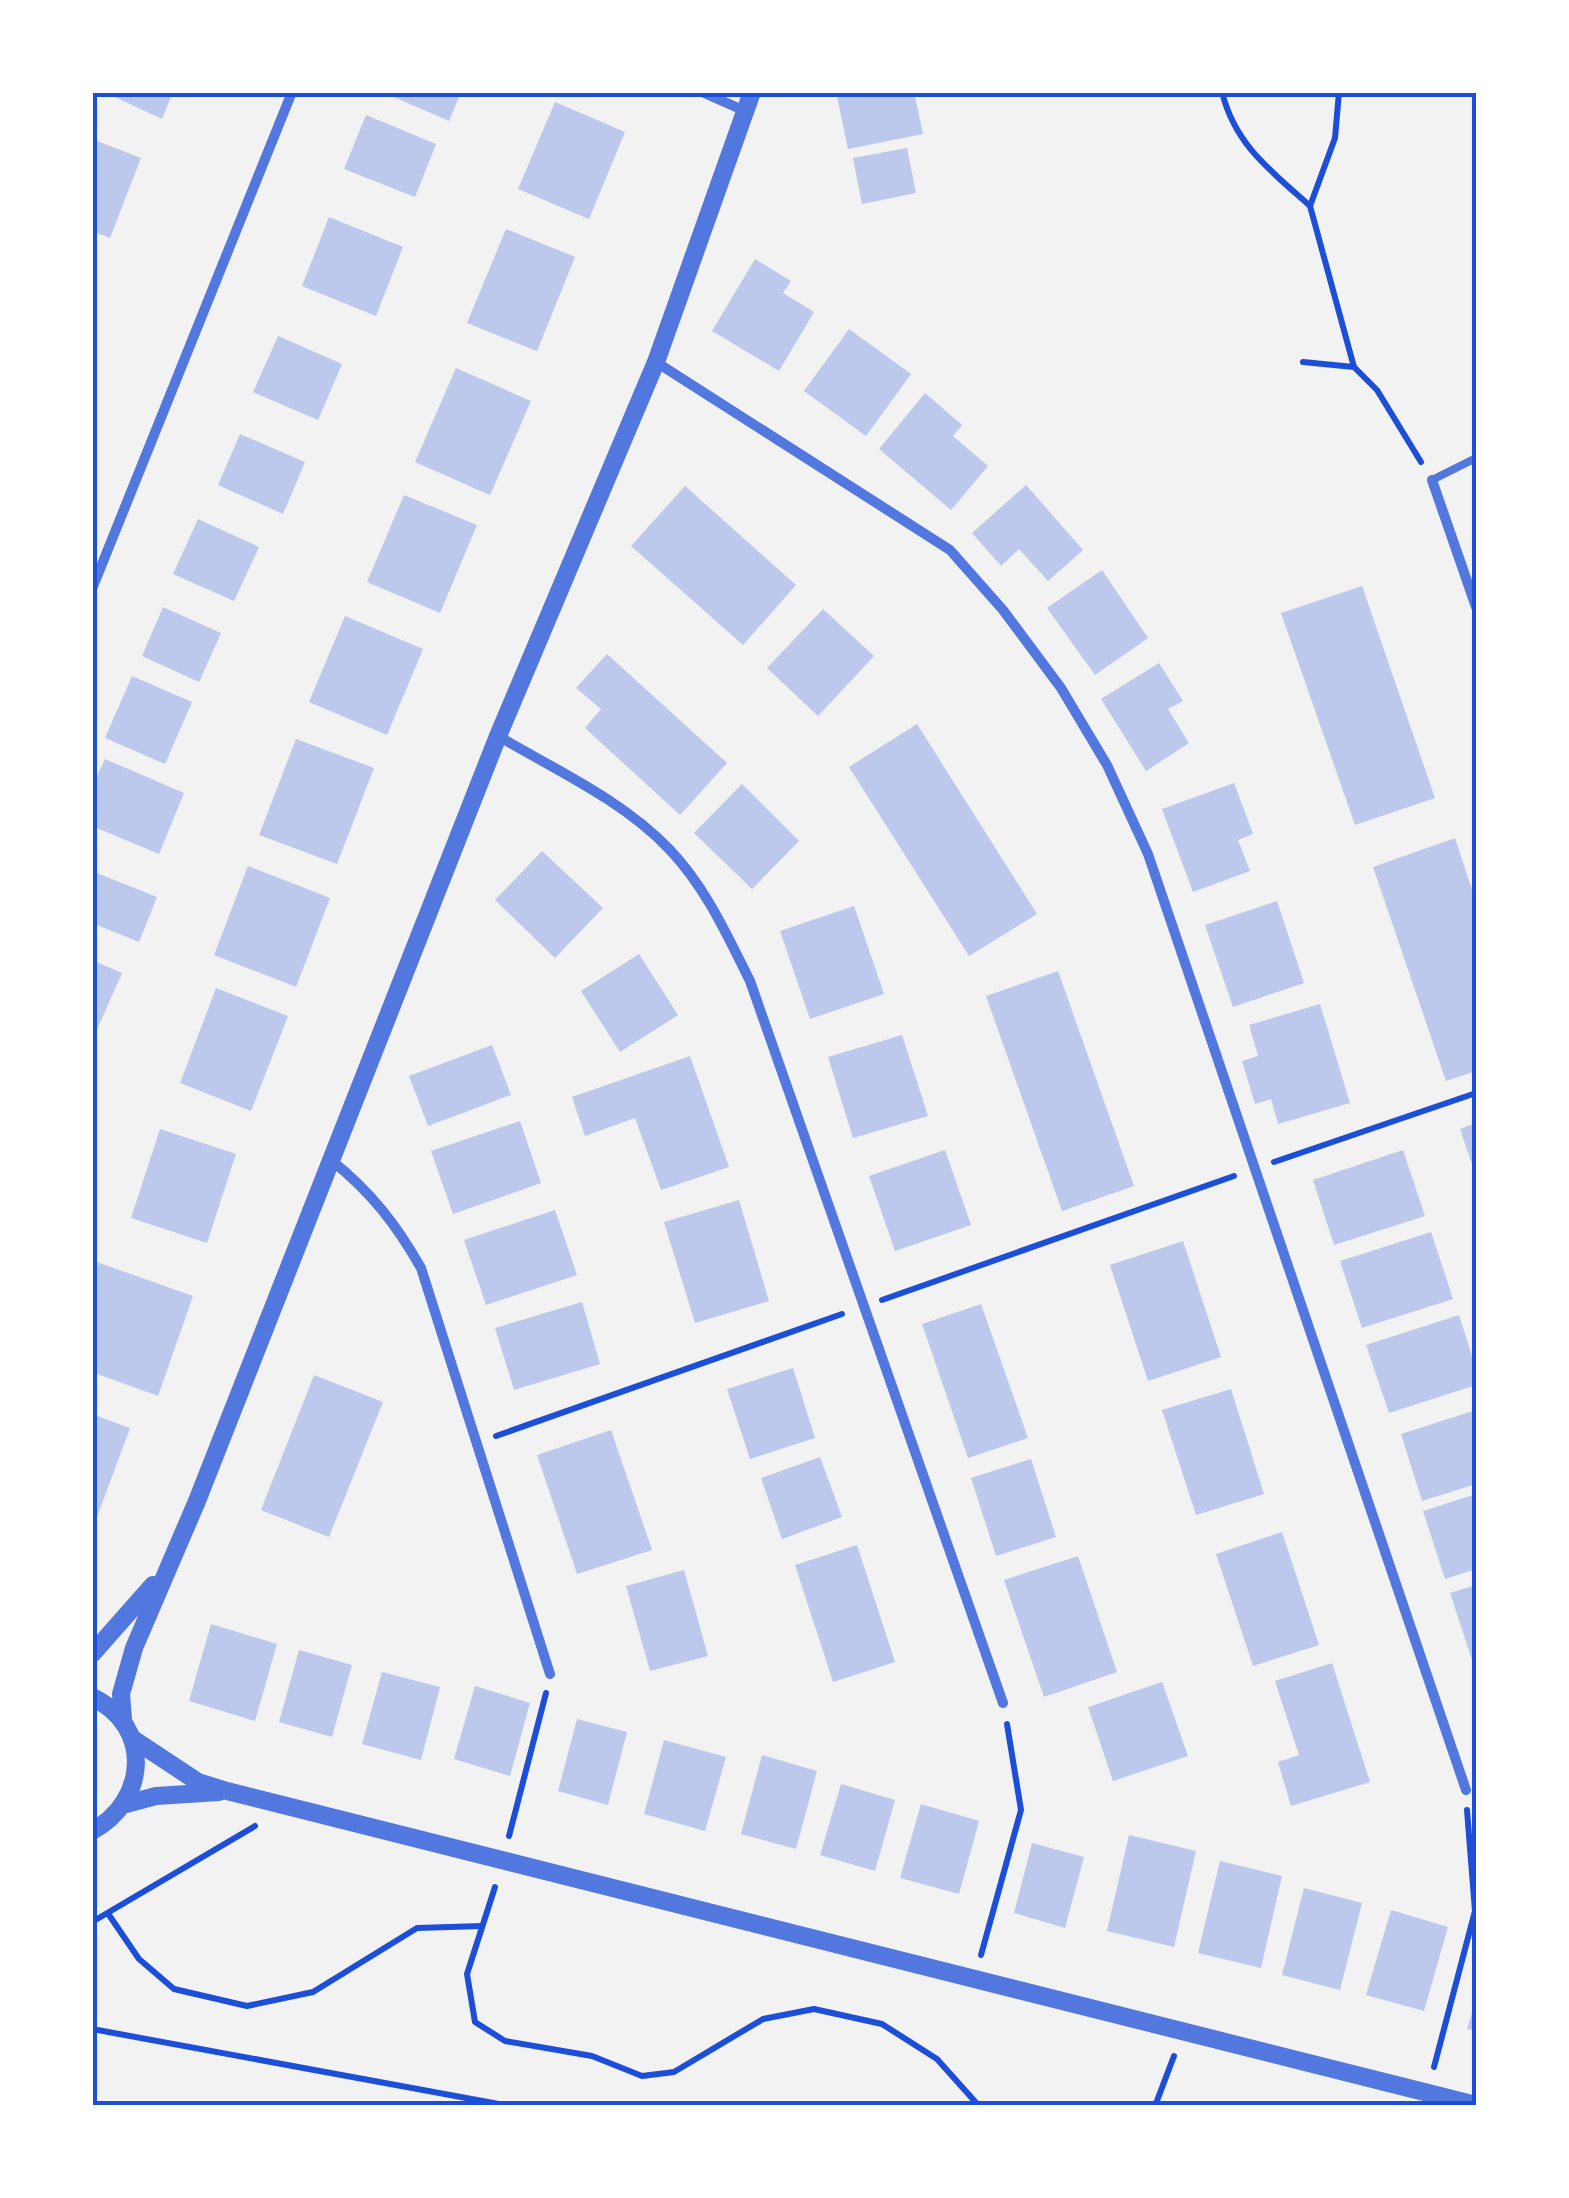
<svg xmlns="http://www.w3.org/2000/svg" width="1569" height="2198" viewBox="0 0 1569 2198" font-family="Rubik,sans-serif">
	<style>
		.building { fill: #bdc9ec }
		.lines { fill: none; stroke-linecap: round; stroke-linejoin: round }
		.path { stroke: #1d4ed8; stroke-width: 6 }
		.service { stroke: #5277de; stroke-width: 8 }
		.minor { stroke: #5277de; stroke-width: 10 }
		.tertiary { stroke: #5277de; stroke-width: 18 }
		.neatline { fill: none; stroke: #1d4ed8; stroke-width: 4 }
	</style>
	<rect width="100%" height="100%" fill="#f2f2f2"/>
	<g class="building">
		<polygon points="104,92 173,92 162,119"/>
		<polygon points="382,92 461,92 449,121"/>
		<polygon points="836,92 914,92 923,134 848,149"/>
		<polygon points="555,102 625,132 589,219 518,189"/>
		<polygon points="366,115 436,144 415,197 344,169"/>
		<polygon points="92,139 141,158 110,238 92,231"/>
		<polygon points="907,148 916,193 862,204 853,158"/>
		<polygon points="329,217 403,247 376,316 302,286"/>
		<polygon points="506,229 575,257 537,351 467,323"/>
		<polygon points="755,259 791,281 783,293 814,312 779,371 712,331"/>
		<polygon points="849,329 911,374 866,436 804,391"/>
		<polygon points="278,336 342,364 318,420 253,392"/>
		<polygon points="456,368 531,401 490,495 415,462"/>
		<polygon points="925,393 962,425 953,436 988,466 951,510 879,449"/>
		<polygon points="240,434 305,462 283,514 218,485"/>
		<polygon points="1026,485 1083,550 1048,581 1019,549 1001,566 972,533"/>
		<polygon points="685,486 796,585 743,645 631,546"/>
		<polygon points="404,495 477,525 440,613 367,582"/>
		<polygon points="198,519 259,547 234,601 173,574"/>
		<polygon points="1102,570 1148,638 1095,675 1047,608"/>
		<polygon points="1362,586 1435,798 1355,825 1281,613"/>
		<polygon points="163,607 221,633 199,682 142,656"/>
		<polygon points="823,609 874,656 818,716 767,668"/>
		<polygon points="345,616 423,649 387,735 309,702"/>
		<polygon points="607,654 727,763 680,815 585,728 601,709 576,688"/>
		<polygon points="1159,663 1183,701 1168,709 1189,743 1146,771 1101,699"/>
		<polygon points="132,676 192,702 165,764 105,738"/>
		<polygon points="917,724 1037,914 969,956 849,767"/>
		<polygon points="296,739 374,768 337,864 259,835"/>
		<polygon points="105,759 184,793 159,854 92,826 92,787"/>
		<polygon points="1234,783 1253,834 1238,840 1250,871 1193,892 1162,809"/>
		<polygon points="742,784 799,841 752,889 694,833"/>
		<polygon points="1455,838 1476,902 1476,1071 1446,1081 1373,867"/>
		<polygon points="542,851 603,908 555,958 495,900"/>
		<polygon points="248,866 330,898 296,987 214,955"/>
		<polygon points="92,871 157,897 139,942 92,923"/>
		<polygon points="1277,901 1304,983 1233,1007 1205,925"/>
		<polygon points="854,906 884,994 810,1019 780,931"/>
		<polygon points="639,954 678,1015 620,1052 581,991"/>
		<polygon points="92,960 122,973 92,1041"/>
		<polygon points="1058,971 1134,1186 1062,1211 986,996"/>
		<polygon points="216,988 288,1016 251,1111 180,1083"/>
		<polygon points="1320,1004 1350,1103 1278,1124 1271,1099 1255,1104 1242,1061 1258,1056 1249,1025"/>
		<polygon points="902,1035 928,1116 853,1138 828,1057"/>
		<polygon points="492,1045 511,1095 428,1126 409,1076"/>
		<polygon points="690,1056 729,1167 661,1190 635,1118 585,1136 572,1097"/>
		<polygon points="520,1121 541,1183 453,1214 431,1151"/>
		<polygon points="1476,1123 1476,1176 1460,1129"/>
		<polygon points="160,1129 236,1154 207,1243 131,1218"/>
		<polygon points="945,1150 971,1225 895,1251 869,1176"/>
		<polygon points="1403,1150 1425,1216 1334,1245 1313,1180"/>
		<polygon points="739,1200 769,1301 695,1323 664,1222"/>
		<polygon points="555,1210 577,1275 486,1305 464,1240"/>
		<polygon points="1431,1232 1453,1299 1362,1328 1340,1261"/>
		<polygon points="1183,1241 1221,1357 1148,1381 1110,1265"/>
		<polygon points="94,1261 193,1296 158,1396 92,1372"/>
		<polygon points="582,1302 600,1364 514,1390 495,1328"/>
		<polygon points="981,1304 1028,1438 968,1458 922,1324"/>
		<polygon points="1459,1315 1476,1369 1476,1385 1389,1413 1366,1345"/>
		<polygon points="793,1368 815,1438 750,1459 727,1389"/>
		<polygon points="314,1375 383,1402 329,1537 261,1510"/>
		<polygon points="1231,1389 1264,1494 1196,1515 1162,1410"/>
		<polygon points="1476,1410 1476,1484 1422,1501 1401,1434"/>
		<polygon points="92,1414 130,1428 97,1517 92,1515"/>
		<polygon points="611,1430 652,1550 577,1574 537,1455"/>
		<polygon points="820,1457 842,1517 782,1539 761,1478"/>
		<polygon points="1031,1459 1056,1537 996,1556 971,1478"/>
		<polygon points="1476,1494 1476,1569 1445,1579 1423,1511"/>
		<polygon points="1282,1532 1319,1645 1253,1666 1216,1554"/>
		<polygon points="857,1545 895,1662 833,1682 795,1565"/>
		<polygon points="1078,1556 1117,1672 1044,1697 1004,1580"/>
		<polygon points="684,1570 708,1656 650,1671 626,1586"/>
		<polygon points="1476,1585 1476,1659 1472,1660 1450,1593"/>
		<polygon points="211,1624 277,1644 255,1721 189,1701"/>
		<polygon points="299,1650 352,1665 332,1737 279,1722"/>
		<polygon points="1332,1663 1370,1782 1291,1806 1278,1762 1299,1755 1275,1681"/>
		<polygon points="382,1672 440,1687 421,1760 362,1744"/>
		<polygon points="1162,1682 1188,1756 1113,1781 1088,1707"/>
		<polygon points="475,1686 530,1703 510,1776 454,1759"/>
		<polygon points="577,1719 627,1732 608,1805 558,1791"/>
		<polygon points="664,1740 726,1757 705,1831 644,1814"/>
		<polygon points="762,1755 817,1771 796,1849 741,1834"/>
		<polygon points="841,1784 895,1800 875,1871 820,1855"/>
		<polygon points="921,1804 979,1821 959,1894 900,1878"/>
		<polygon points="1129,1835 1196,1851 1174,1947 1107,1931"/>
		<polygon points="1032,1843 1084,1857 1065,1928 1014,1913"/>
		<polygon points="1220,1861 1282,1876 1261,1968 1198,1953"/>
		<polygon points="1304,1888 1362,1903 1340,1990 1282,1975"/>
		<polygon points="1391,1910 1448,1927 1424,2011 1366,1995"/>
		<polygon points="1476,1999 1476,2031 1467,2029"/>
	</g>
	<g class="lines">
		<g class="path">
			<path d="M1222,92C1235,145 1271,171 1310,206"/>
			<polyline points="1339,92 1335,138 1310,206 1354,367"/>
			<polyline points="1476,92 1476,93"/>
			<polyline points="1303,362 1354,367 1377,390 1421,462"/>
			<polyline points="1274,1162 1476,1093"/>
			<polyline points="882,1300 1234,1176"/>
			<polyline points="496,1436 842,1314"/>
			<polyline points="509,1836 546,1693"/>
			<polyline points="495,1887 467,1974 475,2022 505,2041 592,2056 642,2076 674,2072 763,2019 814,2009 882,2024 937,2059 979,2106"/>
			<polyline points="109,1915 139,1959 174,1989 247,2006 313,1992 417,1928 482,1926"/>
			<polyline points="92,1922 255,1826"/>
			<polyline points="981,1955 1021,1810 1007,1724"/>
			<polyline points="92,2029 510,2106"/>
			<polyline points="1434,2067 1475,1911 1467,1810"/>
			<polyline points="1155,2106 1174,2056"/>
		</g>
		<polyline class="service" points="1432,480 1476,458"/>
		<g class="minor">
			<polyline points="702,92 745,111"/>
			<polyline points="656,362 950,550 1003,610 1061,688 1107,765 1148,854 1466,1790"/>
			<polyline points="1432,480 1476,607"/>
			<polyline points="92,589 292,92"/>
			<path d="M498,736C556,770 624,801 670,850C706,888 727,935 750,981L1003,1703"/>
			<path d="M331,1160C371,1192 396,1224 421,1268L550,1674"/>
		</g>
		<g class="tertiary">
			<polyline points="92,1654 153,1585"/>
			<path d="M92,1697C153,1726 148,1801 92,1831"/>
			<polyline points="123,1719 121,1694 134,1648 197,1501 498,736 656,362 752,92"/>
			<polyline points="133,1739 198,1782 227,1791 1476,2105"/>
			<polyline points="126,1804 156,1796 219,1792"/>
		</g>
	</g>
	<rect width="1569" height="2198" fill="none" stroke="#ffffff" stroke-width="190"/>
	<rect x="95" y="95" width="1379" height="2008" class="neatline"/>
</svg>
